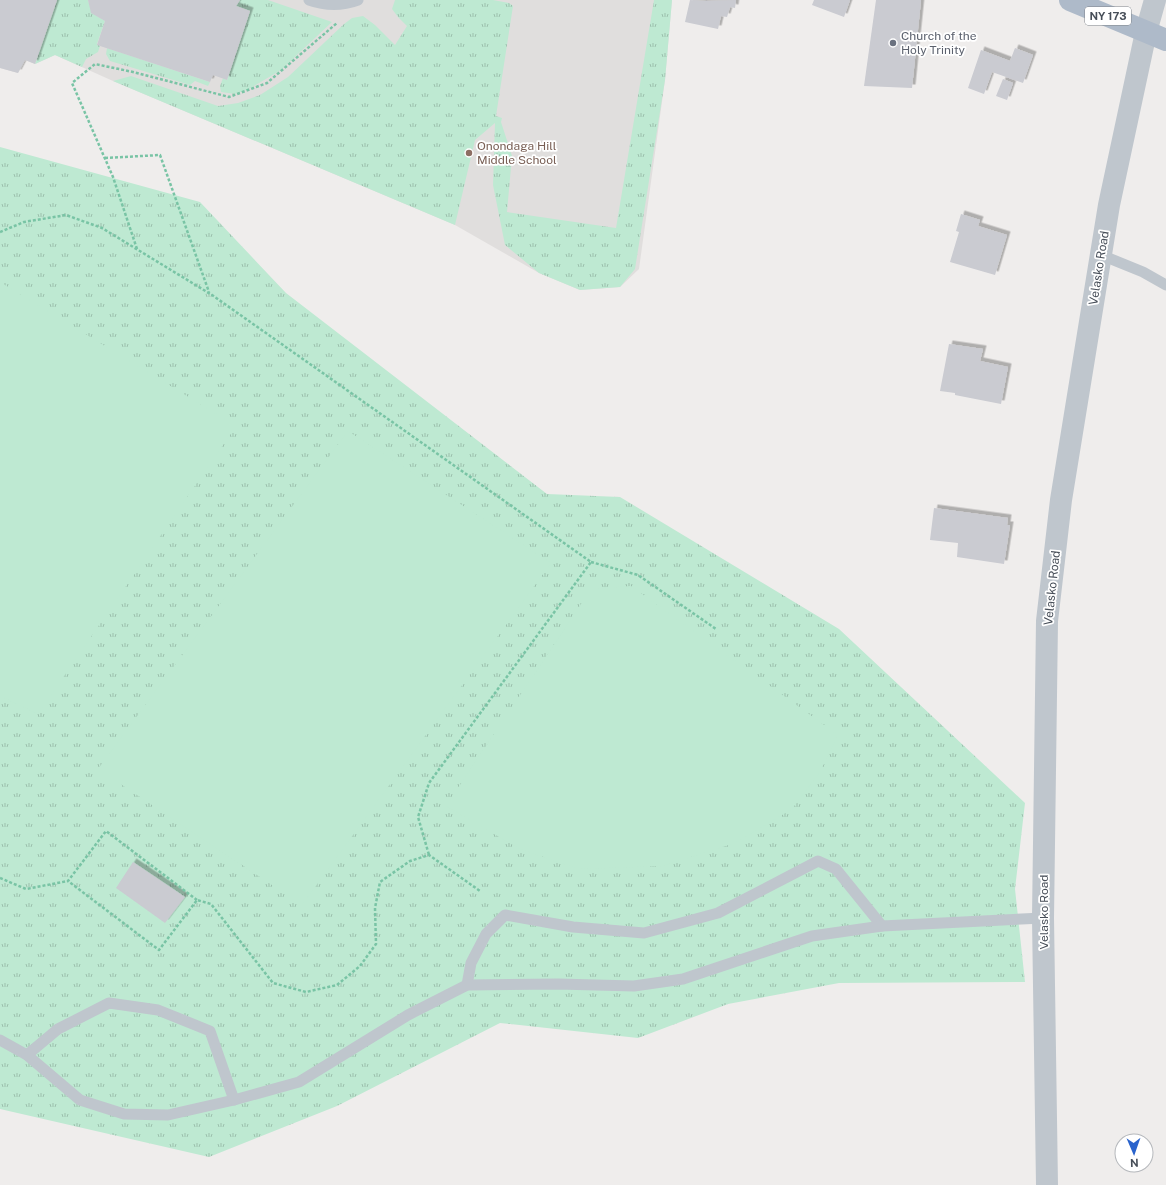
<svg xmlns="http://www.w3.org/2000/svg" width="1166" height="1185" viewBox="0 0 1166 1185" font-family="'Public Sans',sans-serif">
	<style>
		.education { fill: #e0dedd }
		.grass { fill: url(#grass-tufts) }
		.garden { fill: #bee9d2 }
		.building { fill: #cacbd1; filter: url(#shadow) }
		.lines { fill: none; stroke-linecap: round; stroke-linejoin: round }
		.path { stroke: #79c4a5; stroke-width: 2.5; stroke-dasharray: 3 2; stroke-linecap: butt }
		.service { stroke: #bfc6cd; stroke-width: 11 }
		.tertiary { stroke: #bfc6cd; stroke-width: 22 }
		.primary { stroke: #aebac9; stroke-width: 22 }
		.worship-dot { fill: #6b7280; stroke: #fff; stroke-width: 1.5 }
		.education-dot { fill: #8d6e63; stroke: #fff; stroke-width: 1.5 }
		.labels { text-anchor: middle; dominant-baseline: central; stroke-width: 3.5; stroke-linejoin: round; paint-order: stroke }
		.shield { fill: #fff; stroke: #7e838a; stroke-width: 1 }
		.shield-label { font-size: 11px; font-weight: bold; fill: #474e58 }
		.worship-label { font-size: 12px; fill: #5b616d; stroke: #fff; text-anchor: start }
		.education-label { font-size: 12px; fill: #785e54; stroke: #fff; text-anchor: start }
		.street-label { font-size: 12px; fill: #474e58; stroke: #fff }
	</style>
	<defs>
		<pattern id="grass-tufts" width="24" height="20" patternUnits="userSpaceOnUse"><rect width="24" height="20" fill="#bee9d2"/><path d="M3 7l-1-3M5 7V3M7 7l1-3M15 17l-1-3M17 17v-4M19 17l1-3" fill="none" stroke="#9cbfad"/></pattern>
		<filter id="shadow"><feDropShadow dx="3.5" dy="-3.5" stdDeviation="0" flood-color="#0004"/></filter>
	</defs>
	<rect width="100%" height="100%" fill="#efedec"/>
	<polygon class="education" points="0,0 672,0 665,80 639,269 620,287 580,290 539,273 455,225 113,81 55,55 35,64 25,60 18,73 0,68"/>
	<g class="grass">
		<polygon points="57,0 88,0 92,13 105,21 97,44 100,46 98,52 86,59 82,67 55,55 35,64"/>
		<polygon points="240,0 268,0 332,22 281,70 249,89 235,94 221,92 220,86 223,78 227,80 250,11 236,6"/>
		<polygon points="395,0 493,0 509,3 513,6 496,116 502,118 501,122 512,156 507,212 616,228 654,0 672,0 665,80 635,269 620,287 580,290 539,273 505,245 493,185 495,123 475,140 455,225 113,81 131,76 218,106 238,103 260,95 288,77 344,24 352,18 363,16 375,25 395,45 407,26 398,17 392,9"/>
		<polygon points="107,48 210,82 208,86 195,81 190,85 110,61 106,54"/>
		<polygon points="0,147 200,202 286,293 547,494 620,497 839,629 1025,803 1015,889 1025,982 839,983 728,1004 638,1038 500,1023 337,1106 209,1157 0,1109"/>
	</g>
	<g class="garden">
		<polygon points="0,282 236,426 38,714 0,696"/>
		<polygon points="348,431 551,563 302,905 98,769"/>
		<polygon points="631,586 838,735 820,772 792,809 735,843 663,866 579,869 520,849 446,806 591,589"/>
	</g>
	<g class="building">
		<polygon points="0,0 57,0 35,64 25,60 18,73 0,68"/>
		<polygon points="88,0 240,0 236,6 250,11 227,80 213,75 210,82 97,45 105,21 91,13"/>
		<polygon points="690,0 706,1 736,0 735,8 730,7 727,17 721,16 718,29 685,22"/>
		<polygon points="814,0 850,0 844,17 812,5"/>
		<polygon points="876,0 921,0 912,88 864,86"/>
		<polygon points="1015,48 1033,55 1023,83 992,72 984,94 968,88 981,50 1010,61"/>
		<polygon points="1003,79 1013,83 1007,100 996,96"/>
		<polygon points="961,214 980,220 978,226 1007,235 995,275 950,262 959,232 956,231"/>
		<polygon points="949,344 983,349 980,361 1008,367 1001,404 960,396 955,395 955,393 940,391"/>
		<polygon points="934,508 1008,518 1007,525 1010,525 1004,564 957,557 958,543 930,540"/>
		<polygon points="133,862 185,897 165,923 116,888"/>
	</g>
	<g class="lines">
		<g class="path">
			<polyline points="105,158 160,155 209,292"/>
			<polyline points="0,232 24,222 66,215 102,228 212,295 591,562 429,783 418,817 429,855"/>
			<polyline points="137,249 113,177 72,83 95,64 133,72 229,97 267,83 337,23"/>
			<polyline points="591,562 638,575 716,629"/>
			<polyline points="0,878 26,889 68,881"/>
			<polyline points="197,900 106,831 68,881 159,950 197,900 211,904 273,983 306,992 337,985 360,966 376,944 375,908 380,882 410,861 429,855 480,891"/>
		</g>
		<g class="service">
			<path d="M309,0C326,6 342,6 358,0"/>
			<polyline points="1101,255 1143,272 1166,285"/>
			<polyline points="467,985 471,963 486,934 505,915 573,927 644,933 718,913 818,861 836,869 882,926"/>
			<polyline points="0,1040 27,1055 80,1100 124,1114 168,1115 234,1100 299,1082 408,1015 467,985 558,984 634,986 683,979 812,936 882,926 1043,918"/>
			<polyline points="27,1055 58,1029 109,1003 158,1010 210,1031 234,1100"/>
		</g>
		<polyline class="tertiary" points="1047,1185 1043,918 1047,621 1061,500 1109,205 1146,32 1155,0"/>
		<polyline class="primary" points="1070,0 1166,40"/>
	</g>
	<circle class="worship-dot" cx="893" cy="43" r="4"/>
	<circle class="education-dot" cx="469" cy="153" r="4"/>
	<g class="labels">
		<rect class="shield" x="1085" y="7" width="46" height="18" rx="3"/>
		<g class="shield-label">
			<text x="1108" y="16">NY 173</text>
		</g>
		<g class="worship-label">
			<text x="901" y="36">Church of the<tspan x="901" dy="14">Holy Trinity</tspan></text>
		</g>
		<g class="education-label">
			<text x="477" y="146">Onondaga Hill<tspan x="477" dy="14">Middle School</tspan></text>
		</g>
		<g class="street-label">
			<text transform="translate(1099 268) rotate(-81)">Velasko Road</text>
			<text transform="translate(1052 588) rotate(-84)">Velasko Road</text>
			<text transform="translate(1044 912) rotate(-90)">Velasko Road</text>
		</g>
	</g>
	<g transform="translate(1134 1153) rotate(178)"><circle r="19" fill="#ffffff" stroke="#b5b8bc"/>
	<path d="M0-3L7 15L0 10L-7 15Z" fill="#2a63cc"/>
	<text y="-6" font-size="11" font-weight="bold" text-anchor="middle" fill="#474e58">N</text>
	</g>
</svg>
